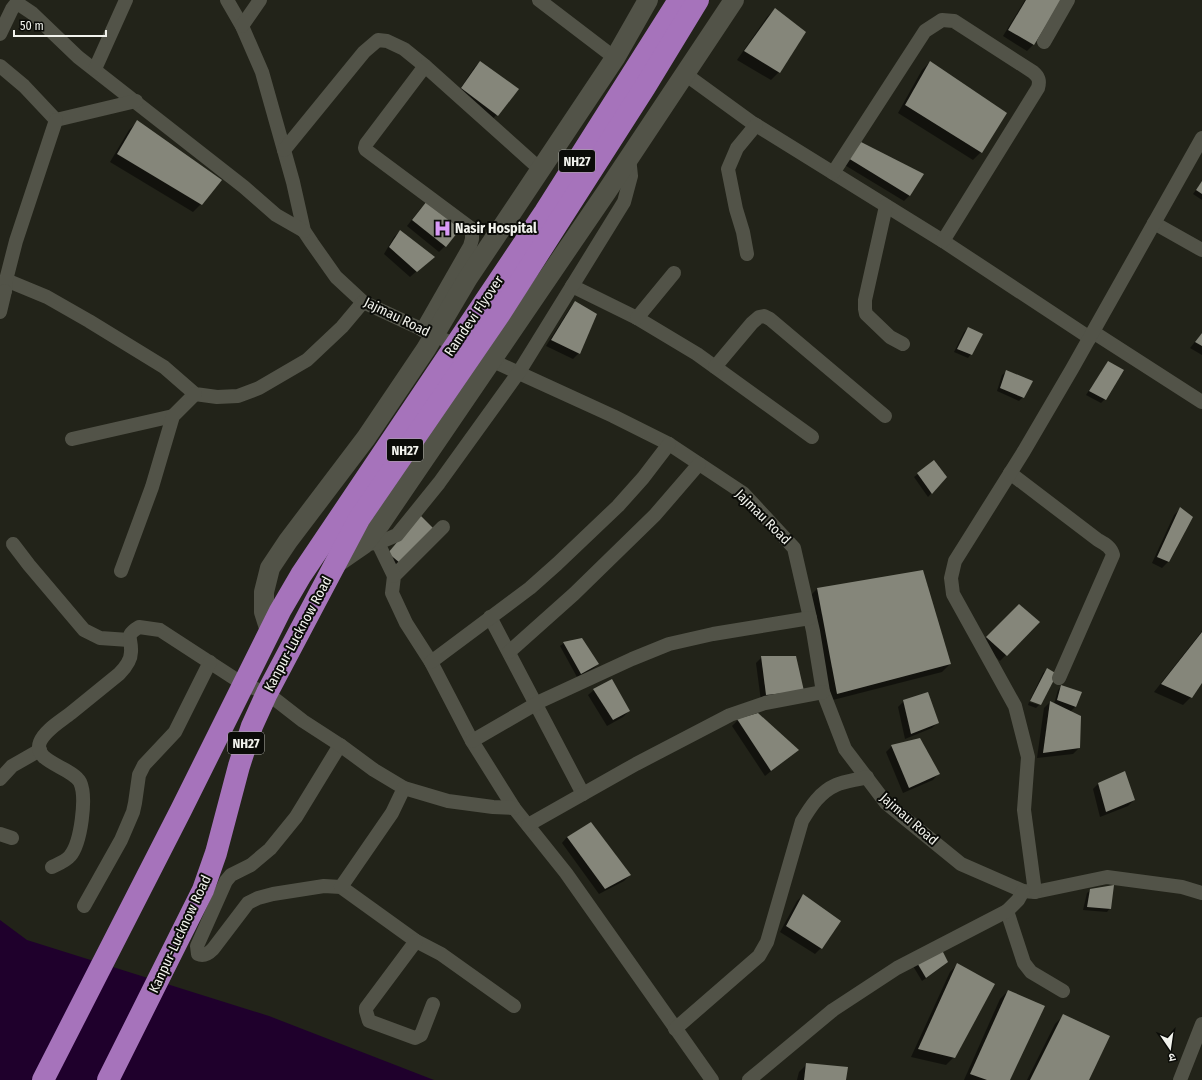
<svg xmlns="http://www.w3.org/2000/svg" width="1202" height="1080" viewBox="0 0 1202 1080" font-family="'Fira Sans Condensed','Noto Sans Devanagari',sans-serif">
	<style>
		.water { fill: #1f002c }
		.shadow { fill: #0007 }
		.building { fill: #85867a }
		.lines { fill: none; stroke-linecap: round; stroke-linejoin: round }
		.minor { stroke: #525348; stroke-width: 14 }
		.secondary { stroke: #525348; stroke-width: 20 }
		.trunk { stroke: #a673bb; stroke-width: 22 }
		.labels { text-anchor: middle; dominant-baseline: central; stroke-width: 4; stroke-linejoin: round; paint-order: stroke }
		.shield { fill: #0b0c08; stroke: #adaea8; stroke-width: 1 }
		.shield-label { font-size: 13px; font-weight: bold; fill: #f2f3ed }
		.poi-label { font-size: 14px; font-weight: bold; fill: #f2f3ed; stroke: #0b0c08; text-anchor: start }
		.street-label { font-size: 14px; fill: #f2f3ed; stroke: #0b0c08 }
	</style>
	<rect width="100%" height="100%" fill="#222319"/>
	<polygon class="water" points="0,920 27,940 269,1016 434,1080 0,1080"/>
	<g class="shadow">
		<polygon points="1025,0 1061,0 1033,45 1027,51 1003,36"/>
		<polygon points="775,9 779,72 771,80 737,60 767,17"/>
		<polygon points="480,62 518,89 491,121 456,95 474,68"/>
		<polygon points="930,62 1005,113 981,152 973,160 898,113 922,70"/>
		<polygon points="137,122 201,204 193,212 110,162 129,130"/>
		<polygon points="855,149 910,195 904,201 843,164"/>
		<polygon points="1202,182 1202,200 1193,194"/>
		<polygon points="421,208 445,246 439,252 407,226"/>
		<polygon points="400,231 427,262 410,277 384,254 394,237"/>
		<polygon points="575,302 579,353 573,359 546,346 570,308"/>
		<polygon points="968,328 971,354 968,358 954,352 964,332"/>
		<polygon points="1202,333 1202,355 1190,348"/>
		<polygon points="1108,362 1123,371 1105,399 1101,403 1086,395"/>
		<polygon points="1006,372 1023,397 1019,401 997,391 1002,375"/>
		<polygon points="918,474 946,477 928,497 914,477"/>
		<polygon points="1180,509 1191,517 1168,562 1162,568 1152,563 1174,515"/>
		<polygon points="431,528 394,568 383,559"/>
		<polygon points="923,571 950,664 942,672 829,701 809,597 817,589"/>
		<polygon points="1019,605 1038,622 1000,661 981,643"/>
		<polygon points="1202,631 1202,682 1191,697 1183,705 1154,692"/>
		<polygon points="564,643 598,664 594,668 577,677 560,646"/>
		<polygon points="762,657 803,691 761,701 756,663"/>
		<polygon points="1047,669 1040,703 1030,700 1043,673"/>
		<polygon points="1062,686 1081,692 1075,707 1070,712 1079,748 1073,754 1037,758 1044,708 1050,702 1054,704 1058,690"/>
		<polygon points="594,690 629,711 623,717 607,726 588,695"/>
		<polygon points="904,701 938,722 932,728 905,739 898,707"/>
		<polygon points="1029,702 1039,705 1036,708 1028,705"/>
		<polygon points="738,720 797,750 765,776 732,726"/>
		<polygon points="892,746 938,774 933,780 903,793 886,752"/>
		<polygon points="1099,783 1134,800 1128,806 1100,817 1093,789"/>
		<polygon points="567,837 630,875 624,881 599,894 562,843"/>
		<polygon points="1091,890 1110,908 1107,912 1083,910 1087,893"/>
		<polygon points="803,895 821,948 815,954 780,932 797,901"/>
		<polygon points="917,962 943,966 922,981 913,966"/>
		<polygon points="958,964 954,1057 946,1065 911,1057 950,972"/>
		<polygon points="1008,991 1009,1080 964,1080 1000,999"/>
		<polygon points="1063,1016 1087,1080 1027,1080 1055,1024"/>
		<polygon points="807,1064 845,1080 797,1080 799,1072"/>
	</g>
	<g class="building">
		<polygon points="1026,0 1062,0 1034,45 1008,30"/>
		<polygon points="775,8 806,32 780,73 744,51"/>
		<polygon points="480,61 519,89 498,116 461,88"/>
		<polygon points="930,61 1007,113 982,153 905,105"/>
		<polygon points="137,120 222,180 202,205 117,154"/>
		<polygon points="861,142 924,174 910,196 848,158"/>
		<polygon points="1202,181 1202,194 1196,190"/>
		<polygon points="427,201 461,228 446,247 412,220"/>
		<polygon points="400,230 435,257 417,272 389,247"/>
		<polygon points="575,301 597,314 580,354 551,340"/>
		<polygon points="968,327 983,334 972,355 957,349"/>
		<polygon points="1202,333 1202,346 1195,342"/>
		<polygon points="1108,361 1124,370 1106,400 1089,391"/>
		<polygon points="1006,370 1033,381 1024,398 1000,388"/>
		<polygon points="934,460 947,477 932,494 917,473"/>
		<polygon points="1180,507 1193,517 1169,562 1157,557"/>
		<polygon points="420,515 433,528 400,563 388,553"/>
		<polygon points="923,570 951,664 837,694 817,588"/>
		<polygon points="1019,604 1040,622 1007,656 986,637"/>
		<polygon points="1202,632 1202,683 1192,698 1161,684"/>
		<polygon points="582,638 599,664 581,674 563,642"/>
		<polygon points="761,656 796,656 804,691 766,695"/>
		<polygon points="1047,668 1057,674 1041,705 1030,701"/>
		<polygon points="612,679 630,711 613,720 593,689"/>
		<polygon points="1061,685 1082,692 1076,707 1057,700"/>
		<polygon points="928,692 939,723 911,734 903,700"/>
		<polygon points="1050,701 1081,716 1080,748 1043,753"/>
		<polygon points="758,713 799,750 771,771 737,719"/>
		<polygon points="920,738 940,774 909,788 891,745"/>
		<polygon points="1125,771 1135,800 1106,812 1098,783"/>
		<polygon points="591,822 631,875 605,889 567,837"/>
		<polygon points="1114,885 1111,909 1087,907 1090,889"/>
		<polygon points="803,894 841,921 822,949 786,926"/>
		<polygon points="942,950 948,962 926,978 916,961"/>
		<polygon points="957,963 995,984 955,1058 918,1049"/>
		<polygon points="1008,990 1045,1006 1010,1080 987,1080 970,1074"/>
		<polygon points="1063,1014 1110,1036 1089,1080 1030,1080"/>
		<polygon points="806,1063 848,1067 846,1080 804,1080"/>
	</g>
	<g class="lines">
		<g class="minor">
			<polyline points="227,0 242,26 262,72 293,182 304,231 312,243 336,277 363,302 462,348"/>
			<polyline points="539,0 615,58"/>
			<polyline points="242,26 260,0"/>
			<polyline points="0,34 12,9 15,5 20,5 32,13 78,57 244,187 276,215 304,231"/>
			<polyline points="1044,42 1068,0"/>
			<polyline points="0,66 24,86 56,120 136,101"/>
			<polyline points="95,69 126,0"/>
			<polyline points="685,74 751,122 943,241 1090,338"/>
			<polyline points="284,150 364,52 378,40 387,41 404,49 425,66 541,170"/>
			<path d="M833,173L925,31L942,20L954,21L1033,72C1039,77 1040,81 1038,88L943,241"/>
			<polyline points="886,206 865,300 865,309 866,314 890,337 903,344"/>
			<polyline points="1154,223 1202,250"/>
			<polyline points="747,254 743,232 736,209 728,169 737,148 756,125"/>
			<polyline points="6,280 47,297 89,321 164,367 195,394 217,397 238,396 259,388 307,360 342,327 363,302"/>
			<polyline points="572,286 637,318 697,354 812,437"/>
			<polyline points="0,290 5,291 6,280 16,241 56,120"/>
			<polyline points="0,312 5,291"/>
			<polyline points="637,318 674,273"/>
			<polyline points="422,330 470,246 472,239 472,229 366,150 365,148 366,144 425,66"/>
			<polyline points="1093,332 1202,402"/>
			<polyline points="484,357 613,416 669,444 743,493 794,548 813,631 823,692 845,749 886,803 961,864 1023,891 1035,892 1107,877 1182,887 1202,893"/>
			<polyline points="715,367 752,323 759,317 764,316 770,319 885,416"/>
			<polyline points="72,439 173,416"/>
			<path d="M1010,473L1098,540C1105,544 1111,547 1113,555L1059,678"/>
			<polyline points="443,527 394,576 392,593 406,623 431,662 472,741 514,808 566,873 712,1080"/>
			<polyline points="378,543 394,576"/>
			<polyline points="13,544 29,565 84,630 100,638 129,640"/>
			<polyline points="364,544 378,543 397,535 439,483 519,372 624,202 631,176 629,157"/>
			<polyline points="121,571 152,487 173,416 195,394"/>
			<polyline points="490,617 583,794"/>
			<polyline points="509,652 574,594 655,515 699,464"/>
			<polyline points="431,662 530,588 557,564 618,506 643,478 669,444"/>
			<polyline points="472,741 541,701 632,659 669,644 713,634 810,618"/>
			<path d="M340,745L296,817L270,849L251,865L231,875L226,881L197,946L198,954C204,957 209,953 213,949L248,903L258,898L273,894L324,886L341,887L416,941L441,954L514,1006"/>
			<polyline points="0,779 12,766 40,750"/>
			<polyline points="528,825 636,764 730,715 765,703 823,692"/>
			<polyline points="0,834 12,838"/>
			<path d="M52,867C58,864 66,861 70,856C81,843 87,797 80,782C72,767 32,762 40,742C45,730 61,721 71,713C87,700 103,687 119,674C125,668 131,661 131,652C132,638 124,636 139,627L160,630L243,684L267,693L303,721L340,745L374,770L404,788L448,801L493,807L514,808"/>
			<polyline points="341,887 392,813 404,788"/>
			<polyline points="1035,892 1024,810 1028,757 1015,706 953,594 951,578 955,561 1024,451 1072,369 1202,138"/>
			<polyline points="84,906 121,840 133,812 135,803 139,775 144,765 175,732 210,662"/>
			<polyline points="1007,911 1024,963 1031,972 1063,991"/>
			<polyline points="416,941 366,1008 366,1011 369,1021 415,1038 421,1035 433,1004"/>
			<path d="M675,1029L759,956L767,942L802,821C811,806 820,792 836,785C845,781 857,780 867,777"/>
			<polyline points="749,1080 833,1010 897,968 1007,911 1018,900 1023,891"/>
			<polyline points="1180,1080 1202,1024"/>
		</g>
		<g class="secondary">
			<polyline points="335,564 364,544 380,524 607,191 734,0"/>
			<polyline points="270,631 264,612 264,592 270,568 288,541 366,438 426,349 468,278 615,58 648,0"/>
		</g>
		<g class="trunk">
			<polyline points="43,1080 181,810 280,611 301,575 545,212 679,0"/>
			<polyline points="108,1080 203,890 216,853 239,766 252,726 267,693 359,519 499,315 645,87 698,0"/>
		</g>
	</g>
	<defs>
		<symbol id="hospital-bare" viewBox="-9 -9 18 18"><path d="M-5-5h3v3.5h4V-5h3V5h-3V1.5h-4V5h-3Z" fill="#d99af7" stroke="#0b0c08" stroke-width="2.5" paint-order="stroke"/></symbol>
	</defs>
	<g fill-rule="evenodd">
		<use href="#hospital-bare" x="430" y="216" width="25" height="25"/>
	</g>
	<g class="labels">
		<g class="shield">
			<rect x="559" y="150" width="36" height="22" rx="3"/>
			<rect x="387" y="439" width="36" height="22" rx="3"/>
			<rect x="228" y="732" width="36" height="22" rx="3"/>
		</g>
		<g class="shield-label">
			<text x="577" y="161">NH27</text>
			<text x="405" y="450">NH27</text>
			<text x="246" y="743">NH27</text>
		</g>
		<g class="poi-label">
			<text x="455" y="228">Nasir Hospital</text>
		</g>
		<g class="street-label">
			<text transform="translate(474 316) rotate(-56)">Ramdevi Flyover</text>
			<text transform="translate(397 317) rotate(26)">Jajmau Road</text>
			<text transform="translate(763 517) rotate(45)">Jajmau Road</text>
			<text transform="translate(298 634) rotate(-62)">Kanpur-Lucknow Road</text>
			<text transform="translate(909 819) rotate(41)">Jajmau Road</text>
			<text transform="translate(180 934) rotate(-65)">Kanpur-Lucknow Road</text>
		</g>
	</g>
	<g transform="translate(1170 1048) rotate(167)" stroke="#0b0c08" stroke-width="3" paint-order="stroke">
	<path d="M0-3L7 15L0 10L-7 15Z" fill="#f2f3ed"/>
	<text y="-6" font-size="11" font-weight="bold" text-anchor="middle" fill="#f2f3ed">उ</text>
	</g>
	<path d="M14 30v6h92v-6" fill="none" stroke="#f2f3ed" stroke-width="2"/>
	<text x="20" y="30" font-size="12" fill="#f2f3ed" stroke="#0b0c08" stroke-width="3" paint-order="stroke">50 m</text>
</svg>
